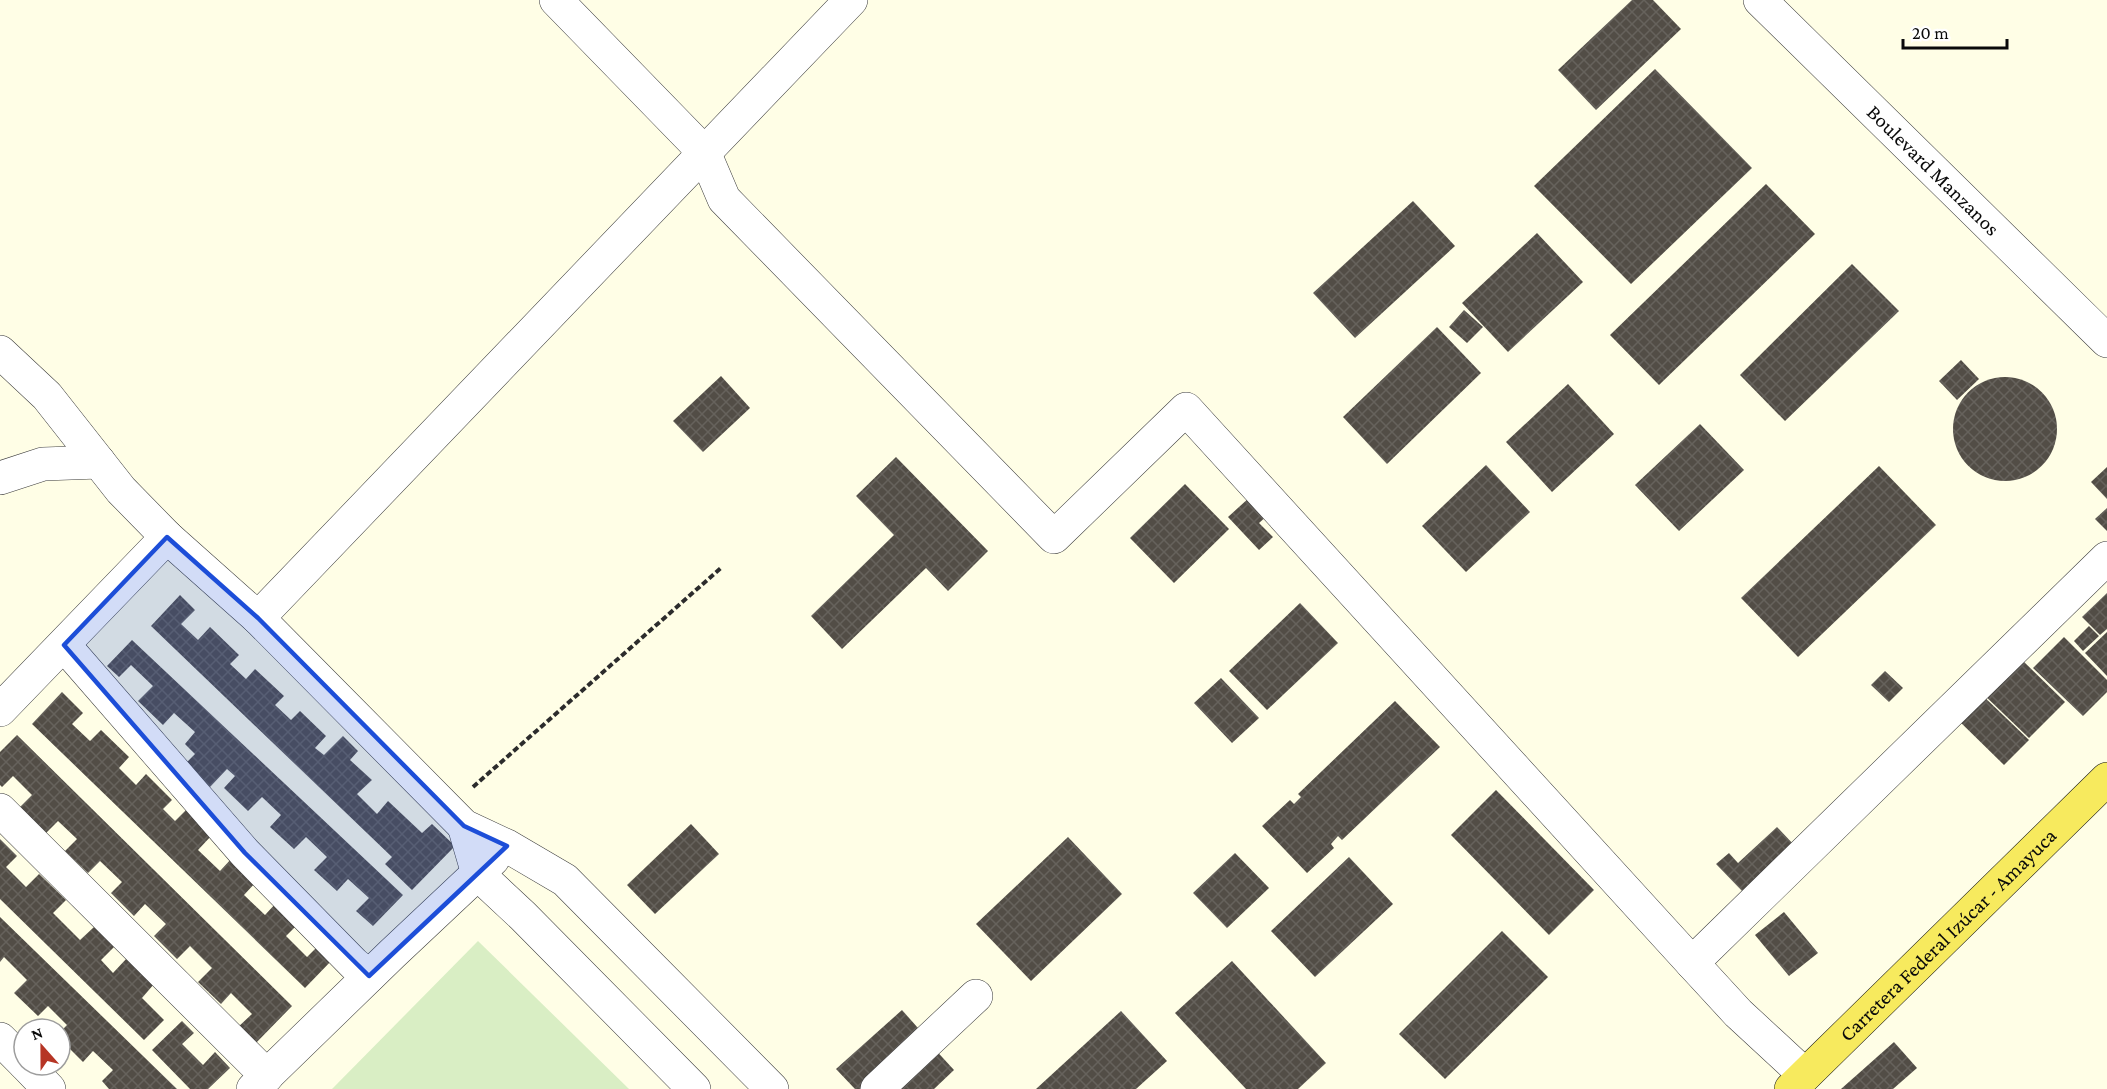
<svg xmlns="http://www.w3.org/2000/svg" width="2107" height="1089" viewBox="0 0 2107 1089" font-family="'Crimson Pro',serif">
	<style>
		.pitch { fill: #d9eec4 }
		.building { fill: url(#building-cross-hatch) }
		.lines { fill: none; stroke-linecap: round; stroke-linejoin: round }
		.minor-casing { stroke: #3d3d3d; stroke-width: 34 }
		.major-casing { stroke: #1b1b1b; stroke-width: 34 }
		.path { stroke: #2c2c2c; stroke-width: 4; stroke-dasharray: 6 3; stroke-linecap: butt }
		.minor { stroke: #fff; stroke-width: 33 }
		.major { stroke: #f7ea5e; stroke-width: 33 }
		.marked { fill: #1d4ed8; fill-opacity: 0.2; stroke: #1d4ed8; stroke-width: 4.5; stroke-linejoin: round }
		.labels { text-anchor: middle; dominant-baseline: central; stroke-width: 6; stroke-linejoin: round; paint-order: stroke }
		.street-label { font-size: 21px; fill: #0a0a0a; stroke: #fff }
	</style>
	<defs>
		<pattern id="building-cross-hatch" width="8" height="8" patternUnits="userSpaceOnUse" patternTransform="scale(1.5)"><rect width="8" height="8" fill="#524d46"/><path d="M0 0l8 8M0 8l8-8" fill="none" stroke="#66625c"/></pattern>
	</defs>
	<rect width="100%" height="100%" fill="#fffee6"/>
	<polygon class="pitch" points="478,941 629,1089 332,1089"/>
	<g class="building">
		<polygon points="1632,0 1653,0 1681,29 1596,110 1558,70"/>
		<polygon points="1655,69 1752,168 1631,284 1534,186"/>
		<polygon points="1766,184 1815,234 1659,385 1610,335"/>
		<polygon points="1413,201 1455,246 1355,338 1313,293"/>
		<polygon points="1537,233 1583,282 1508,352 1462,303"/>
		<polygon points="1852,264 1899,311 1785,421 1740,375"/>
		<polygon points="1464,310 1483,327 1467,343 1449,327"/>
		<polygon points="1437,327 1481,373 1387,464 1343,417"/>
		<polygon points="1961,360 1979,379 1957,400 1939,381"/>
		<polygon points="721,376 750,408 703,452 673,421"/>
		<circle cx="2005" cy="429" r="52"/>
		<polygon points="1568,384 1614,434 1552,492 1506,442"/>
		<polygon points="1700,424 1744,470 1679,531 1635,485"/>
		<polygon points="896,457 988,551 948,591 926,568 842,649 811,616 894,535 856,496"/>
		<polygon points="1486,465 1530,512 1466,572 1422,526"/>
		<polygon points="1879,466 1936,525 1798,657 1741,598"/>
		<polygon points="2107,467 2107,499 2091,482"/>
		<polygon points="1185,484 1229,529 1174,583 1130,538"/>
		<polygon points="1250,497 1268,515 1259,523 1273,537 1259,550 1228,517"/>
		<polygon points="2107,508 2107,531 2095,519"/>
		<polygon points="2107,593 2107,629 2100,635 2082,617"/>
		<polygon points="180,595 195,610 181,624 198,640 210,627 239,655 230,664 246,679 255,669 284,696 275,705 291,720 300,711 326,736 315,748 324,755 343,736 358,751 350,760 372,780 357,794 377,814 388,801 422,833 432,824 455,846 412,890 385,864 392,857 151,626"/>
		<polygon points="1300,603 1338,643 1267,710 1229,671"/>
		<polygon points="2089,626 2099,636 2083,651 2074,641"/>
		<polygon points="2107,632 2107,676 2085,653"/>
		<polygon points="2064,637 2107,680 2107,692 2083,716 2033,668"/>
		<polygon points="132,640 403,895 373,926 356,911 369,898 348,879 337,891 314,870 327,857 306,837 294,849 270,827 281,815 262,797 248,811 224,788 235,776 227,769 210,787 185,764 195,754 185,744 195,732 174,713 163,725 138,701 153,686 131,665 119,677 107,666"/>
		<polygon points="2016,654 2065,702 2029,738 1980,691"/>
		<polygon points="1885,671 1903,688 1889,702 1871,685"/>
		<polygon points="1221,678 1259,718 1232,743 1194,703"/>
		<polygon points="62,692 83,713 72,724 90,741 101,730 129,757 119,768 136,785 146,774 172,800 163,809 175,821 186,810 212,835 198,850 220,871 232,858 256,882 244,895 265,915 277,902 299,923 286,936 307,957 320,944 334,958 305,988 32,724"/>
		<polygon points="1979,692 2029,740 2004,765 1955,717"/>
		<polygon points="1395,701 1440,747 1342,840 1338,836 1331,844 1334,848 1307,873 1262,826 1290,800 1294,804 1301,797 1298,794"/>
		<polygon points="17,735 292,1006 254,1045 237,1028 252,1014 231,993 221,1004 198,982 212,968 190,946 177,959 154,936 166,924 145,904 134,916 111,893 122,882 100,861 88,873 65,851 77,839 58,821 46,833 20,807 32,795 13,776 2,787 0,785 0,752"/>
		<polygon points="1496,790 1594,890 1549,935 1451,835"/>
		<polygon points="691,824 719,854 655,914 627,885"/>
		<polygon points="1777,827 1795,846 1744,893 1716,864 1729,853 1738,863"/>
		<polygon points="1068,837 1122,894 1031,981 976,924"/>
		<polygon points="0,839 17,856 6,867 26,887 39,874 66,900 53,913 80,940 94,927 114,947 101,960 113,973 127,958 154,984 142,998 164,1020 144,1040 0,899"/>
		<polygon points="1235,853 1269,888 1227,928 1193,893"/>
		<polygon points="1349,857 1393,904 1315,977 1271,931"/>
		<polygon points="1784,912 1818,953 1789,976 1755,935"/>
		<polygon points="0,917 177,1089 109,1089 102,1081 113,1070 93,1051 83,1062 60,1039 60,1032 67,1025 48,1006 38,1016 14,993 27,980 4,957 0,962"/>
		<polygon points="1502,931 1548,977 1445,1079 1399,1034"/>
		<polygon points="1232,961 1326,1063 1298,1089 1246,1089 1175,1013"/>
		<polygon points="902,1010 926,1037 867,1089 855,1089 836,1069"/>
		<polygon points="1121,1011 1167,1061 1136,1089 1036,1089"/>
		<polygon points="182,1021 194,1033 182,1044 203,1065 215,1052 230,1068 208,1089 190,1089 152,1050"/>
		<polygon points="1894,1042 1917,1068 1893,1089 1841,1089"/>
		<polygon points="931,1045 954,1070 934,1089 883,1089"/>
	</g>
	<g class="lines">
		<defs>
			<g id="minor">
				<polyline points="556,0 704,152 724,199 1054,537 1186,409 1692,963 1738,1013 1805,1075"/>
				<path id="s1" d="M1760,0L2107,341"/>
				<polyline points="0,352 47,396 121,490 167,537 258,618 464,826 507,846 565,880 772,1089"/>
				<polyline points="0,478 43,464 99,462"/>
				<polyline points="258,618 851,0"/>
				<polyline points="64,645 245,853 354,964 369,976"/>
				<polyline points="0,710 167,537"/>
				<polyline points="0,810 267,1076"/>
				<polyline points="464,826 478,874 523,916 694,1089"/>
				<polyline points="1692,963 2107,558"/>
				<polyline points="0,1039 24,1063"/>
				<polyline points="26,1065 49,1089"/>
				<polyline points="253,1089 392,954 493,859"/>
				<polyline points="877,1089 976,996"/>
			</g>
			<g id="major">
				<path id="s2" d="M1791,1089L2107,779"/>
			</g>
		</defs>
		<use href="#minor" class="minor-casing"/>
		<use href="#major" class="major-casing"/>
		<polyline class="path" points="473,787 722,567"/>
		<use href="#minor" class="minor"/>
		<use href="#major" class="major"/>
	</g>
	<path class="marked" d="M167,537L258,618L464,826L507,846L369,976L245,853L64,645Z"/>
	<g class="labels">
		<g class="street-label">
			<text stroke="none"><textPath href="#s1" startOffset="243">Boulevard Manzanos</textPath></text>
			<text stroke="none"><textPath href="#s2" startOffset="220">Carretera Federal Izúcar - Amayuca</textPath></text>
		</g>
	</g>
	<g transform="translate(42 1047) rotate(339)"><circle r="28" fill="#ffffff" stroke="#9d9d9d" stroke-width="1.5"/>
	<path d="M0-4.5L10 22L0 15L-10 22Z" fill="#b63525"/>
	<text y="-9" font-size="16" font-weight="bold" text-anchor="middle" fill="#0a0a0a">N</text>
	</g>
	<path d="M1903 39v9h104v-9" fill="none" stroke="#0a0a0a" stroke-width="3"/>
	<text x="1912" y="39" font-size="18" fill="#0a0a0a" stroke="#ffffff" stroke-width="4.5" paint-order="stroke">20 m</text>
</svg>
